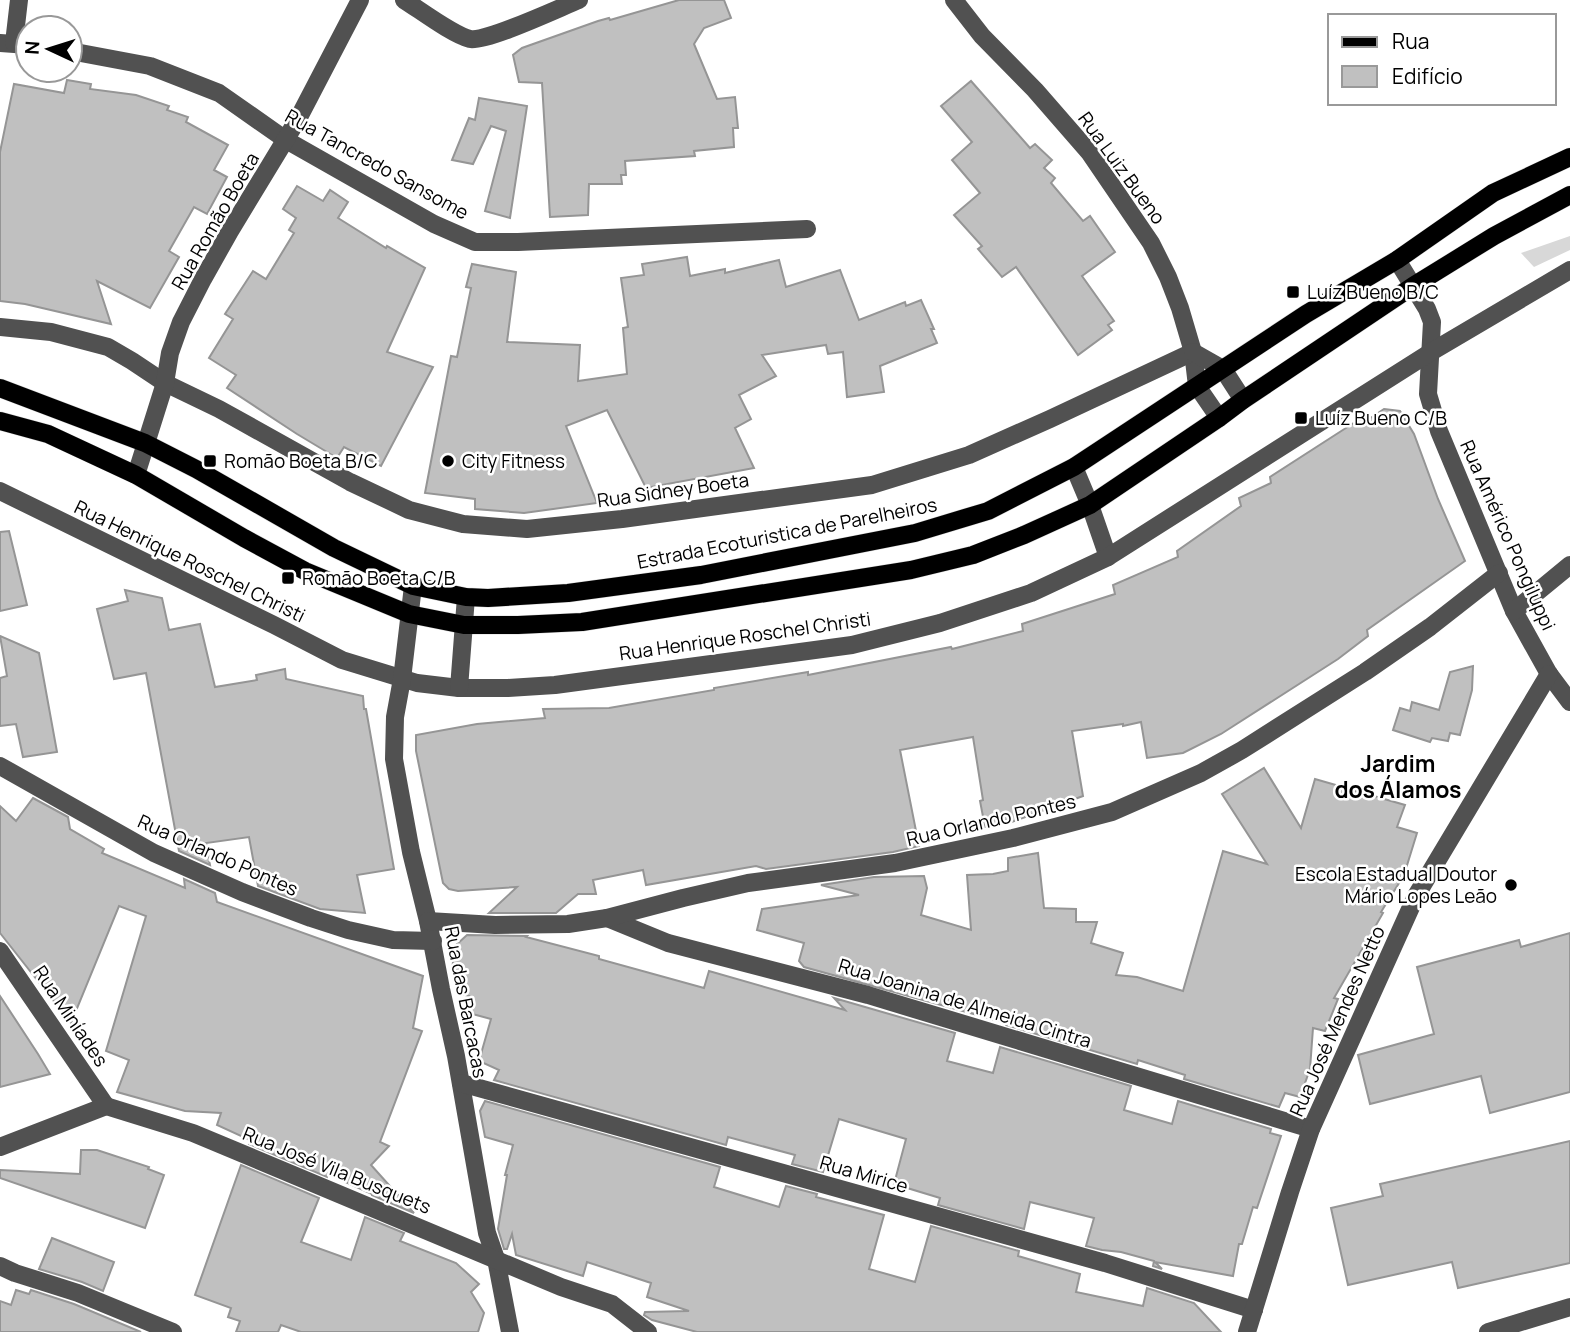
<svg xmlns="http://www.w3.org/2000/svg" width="1570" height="1332" viewBox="0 0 1570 1332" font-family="Manrope,sans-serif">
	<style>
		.green { fill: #d8d8d8 }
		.building { fill: #c0c0c0; stroke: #959595; stroke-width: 2 }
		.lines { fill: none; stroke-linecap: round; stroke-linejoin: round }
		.major-casing { stroke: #dbdbdb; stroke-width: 19 }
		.minor { stroke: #515151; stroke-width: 18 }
		.major { stroke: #000; stroke-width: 18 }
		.poi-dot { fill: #000; stroke: #fff; stroke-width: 2.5 }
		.labels { text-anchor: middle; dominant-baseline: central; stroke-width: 5; stroke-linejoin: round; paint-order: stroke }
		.street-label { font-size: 19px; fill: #000; stroke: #fff }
		.poi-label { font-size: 19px; fill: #000; stroke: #fff; text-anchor: start }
		.quarter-label { font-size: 23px; font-weight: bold; fill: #000; stroke: #fff }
	</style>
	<rect width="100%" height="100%" fill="#fff"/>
	<polygon class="green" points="1570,236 1570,250 1534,267 1521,253"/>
	<g class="building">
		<polygon points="679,0 724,0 731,18 704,28 694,44 717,99 735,97 738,128 733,128 734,147 694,151 695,156 625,161 626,175 621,175 622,184 589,184 588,215 550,217 542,83 519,82 513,55 522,48 598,21 609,18 610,20"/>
		<polygon points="67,80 91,84 90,89 136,95 169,106 167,110 188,117 186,122 228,145 214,170 227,177 207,214 194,207 169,251 179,257 150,308 97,281 111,324 25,304 0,301 0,152 14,84 64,93"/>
		<polygon points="971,81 1030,148 1035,144 1052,160 1044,168 1055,178 1051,183 1083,221 1090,216 1115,252 1082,276 1114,321 1108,325 1112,330 1078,355 1016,267 1002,277 978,249 982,246 954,215 980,193 952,160 972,142 941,106"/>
		<polygon points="479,98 527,106 510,218 485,211 506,131 491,126 473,164 452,160 469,118 475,120"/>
		<polygon points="297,186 323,201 330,190 348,202 338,218 386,248 387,246 425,268 387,352 433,367 381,466 344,447 337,458 297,434 227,388 236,375 209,358 233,319 225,314 253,271 266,279 294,233 289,230 296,218 283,209"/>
		<polygon points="687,257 690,276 725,269 725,273 779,260 786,287 840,270 859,320 905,302 906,306 921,300 934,329 931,329 937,343 880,366 884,392 847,397 843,352 828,354 826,345 762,355 776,376 739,395 751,419 735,428 754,468 646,488 607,410 566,426 597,503 524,513 475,509 475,499 425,493 451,356 457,357 471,288 466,287 472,264 516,272 507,342 580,345 578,381 627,374 623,328 628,327 621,278 644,275 642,264"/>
		<polygon points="1384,409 1400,411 1414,434 1438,499 1465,561 1367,630 1368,636 1338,659 1221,734 1183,753 1147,758 1141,722 1123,726 1123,724 1072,731 1083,796 1006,824 1006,820 985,827 980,801 983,800 973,737 900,750 919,846 893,852 766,869 756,866 646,885 643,870 593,880 596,894 578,894 556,913 489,913 517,887 458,891 449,889 443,883 416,751 416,735 477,724 545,718 543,709 609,708 714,690 714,688 808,672 808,675 951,647 952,649 1023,631 1022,624 1115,594 1113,585 1178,557 1177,551 1241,506 1239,498 1271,483 1270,477 1363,417 1366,421"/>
		<polygon points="9,531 27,605 0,611 0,532"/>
		<polygon points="125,590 162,598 169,630 200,624 215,687 257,680 256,675 285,669 286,679 363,696 364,709 366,709 394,869 357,875 365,913 320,909 258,886 249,837 206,843 210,865 179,851 146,673 114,679 97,609 128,601"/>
		<polygon points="0,636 39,653 57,752 23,757 16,724 0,726 0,678 7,676"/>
		<polygon points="1473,666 1472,690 1460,735 1450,733 1448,741 1432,738 1430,742 1393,730 1400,708 1410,711 1412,702 1439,710 1450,672"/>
		<polygon points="1264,768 1301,828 1315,779 1405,805 1397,827 1417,833 1404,875 1381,912 1383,913 1334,998 1338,999 1325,1031 1313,1028 1310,1069 1300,1097 1285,1093 1279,1107 1184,1079 1185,1075 1138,1060 1137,1064 1006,1025 1006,1023 804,967 799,961 804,943 757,930 762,909 859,895 821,885 874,877 924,876 927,888 921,915 971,930 967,875 993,874 1008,871 1008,858 1038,853 1044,908 1076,909 1076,922 1097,922 1091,943 1123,953 1116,975 1137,977 1183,991 1223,851 1267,864 1222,794"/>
		<polygon points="33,798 68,817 70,829 104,849 102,853 185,888 184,879 215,893 217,902 423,976 413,1028 422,1031 380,1142 389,1146 371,1165 414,1213 372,1195 372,1194 328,1174 327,1177 249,1144 250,1140 217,1125 221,1113 185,1111 117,1092 129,1060 106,1051 146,916 119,906 71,1023 0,933 0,806 16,821"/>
		<polygon points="1570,933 1570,1092 1490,1113 1481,1076 1370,1104 1358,1055 1434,1034 1417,967 1519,940 1521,947"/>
		<polygon points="467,935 527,936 526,937 599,956 599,959 704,988 709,971 845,1010 834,998 955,1033 947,1061 993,1073 1000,1047 1131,1086 1124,1110 1172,1124 1178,1101 1271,1129 1270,1133 1281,1136 1257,1208 1253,1207 1242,1244 1239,1244 1233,1276 1155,1262 1162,1269 1153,1266 1154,1261 1121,1252 1102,1250 1086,1246 1094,1218 1030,1202 1024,1229 938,1205 940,1198 894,1184 906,1139 839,1119 823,1172 792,1164 795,1155 728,1137 726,1145 494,1080 499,1070 479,1061 491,1019 465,1012 469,996 457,993 452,970 455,946"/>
		<polygon points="0,996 38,1054 50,1074 0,1087"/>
		<polygon points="485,1101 720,1167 714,1187 779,1207 786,1186 817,1194 816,1197 884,1215 869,1269 915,1282 931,1226 1019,1251 1018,1256 1080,1274 1076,1292 1143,1306 1147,1288 1194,1303 1221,1332 697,1332 652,1320 644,1315 645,1312 689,1311 647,1297 651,1283 587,1262 583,1276 516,1255 512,1234 507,1249 504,1249 498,1229 507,1175 505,1175 513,1145 485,1137 480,1111"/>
		<polygon points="1570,1141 1570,1263 1458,1288 1452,1262 1348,1285 1331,1208 1383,1196 1380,1184"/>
		<polygon points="81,1150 97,1150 149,1167 148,1169 164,1175 145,1228 0,1178 0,1170 80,1174"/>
		<polygon points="241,1165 319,1198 301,1242 351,1260 365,1217 404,1233 400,1241 456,1263 479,1284 471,1292 484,1313 478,1332 301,1332 281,1325 278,1332 236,1332 240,1321 228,1317 231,1308 195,1295"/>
		<polygon points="52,1238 114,1262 103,1291 82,1282 39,1269"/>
		<polygon points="16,1290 29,1294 31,1290 74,1304 141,1332 0,1332 0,1301 11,1305"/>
	</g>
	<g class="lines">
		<defs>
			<g id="major">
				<polyline points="0,388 145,443 196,469 334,548 413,586 466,597 488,598 568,593 701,575 915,533 988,511 1074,467 1306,314 1397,260 1493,193 1570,157"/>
				<polyline points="0,421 48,434 136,475 244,538 305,571 409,614 464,625 518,625 582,622 911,570 973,555 1024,535 1090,505 1219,418 1243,400 1413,286 1494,236 1570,195"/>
			</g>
		</defs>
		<use href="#major" class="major-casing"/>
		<g class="minor">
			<path d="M404,0C420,10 453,35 470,39C487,42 559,8 579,0"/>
			<polyline points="954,0 982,36 1035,90 1089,152 1151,243 1168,277 1180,308 1193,352 1197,386 1219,418"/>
			<polyline points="0,43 28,45"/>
			<polyline points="14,43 19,0"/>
			<polyline points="70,51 150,66 219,93 286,140 434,224 475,242 518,242 807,229"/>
			<polyline points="1397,260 1427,309 1432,322 1428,394 1439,431 1514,611 1549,674 1570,702"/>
			<polyline points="0,327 51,332 108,347 132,361 165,383 219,409 350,482 409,510 463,524 527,529 622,519 872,485 969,455 1050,419 1193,352"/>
			<polyline points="1193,352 1223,369 1243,400"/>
			<polyline points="1074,467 1090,505 1108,557"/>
			<polyline points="136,475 165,383 170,353 181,322 203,279 230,231 298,119 360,0"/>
			<polyline points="0,491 274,625 342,660 417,683 459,688 508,688 555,685 852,645 940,623 1031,593 1108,557 1431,352 1570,270"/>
			<polyline points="413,586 402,679 395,717 394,759 411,852 428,921 441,989 456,1056 487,1233 496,1259 510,1332"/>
			<polyline points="1514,611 1570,565"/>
			<polyline points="459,688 466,597"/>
			<polyline points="0,766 154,853 242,892 311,918 348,930 393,940 433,941"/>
			<polyline points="607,918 668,943 868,995 1311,1129"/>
			<polyline points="428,921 495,925 568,924 607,918 683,898 748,883 895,863 1013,838 1112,812 1201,773 1242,750 1365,672 1430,627 1499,573"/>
			<polyline points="0,951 106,1106"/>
			<polyline points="461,1083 1105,1263 1254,1310"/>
			<polyline points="0,1147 106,1106 193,1133 561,1287 612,1304 648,1332"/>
			<polyline points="0,1266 15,1273 78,1293 173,1332"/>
			<polyline points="1247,1332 1290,1192 1311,1129 1416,896 1549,674"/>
			<polyline points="1488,1332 1570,1307"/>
		</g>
		<use href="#major" class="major"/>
	</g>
	<g class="poi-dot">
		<rect x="1286" y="285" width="14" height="14" rx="3.5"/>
		<rect x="1294" y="411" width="14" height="14" rx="3.5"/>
		<rect x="203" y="454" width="14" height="14" rx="3.5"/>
		<circle cx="448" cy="461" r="7"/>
		<rect x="281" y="571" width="14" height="14" rx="3.5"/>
		<circle cx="1511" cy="885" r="7"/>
	</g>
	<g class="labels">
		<g class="street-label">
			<text transform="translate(377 164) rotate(29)">Rua Tancredo Sansome</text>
			<text transform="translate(1122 168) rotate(54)">Rua Luiz Bueno</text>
			<text transform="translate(215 221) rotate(-60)">Rua Romão Boeta</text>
			<text transform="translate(673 490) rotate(-8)">Rua Sidney Boeta</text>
			<text transform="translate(787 533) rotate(-11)">Estrada Ecoturistica de Parelheiros</text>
			<text transform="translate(1508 535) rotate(66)">Rua Américo Pongiluppi</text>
			<text transform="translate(190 561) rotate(26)">Rua Henrique Roschel Christi</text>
			<text transform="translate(745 636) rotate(-8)">Rua Henrique Roschel Christi</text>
			<text transform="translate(991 820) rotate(-13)">Rua Orlando Pontes</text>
			<text transform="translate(218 855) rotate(24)">Rua Orlando Pontes</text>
			<text transform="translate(466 1002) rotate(79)">Rua das Barcacas</text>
			<text transform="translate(965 1003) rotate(17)">Rua Joanina de Almeida Cintra</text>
			<text transform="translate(71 1016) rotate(56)">Rua Miníades</text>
			<text transform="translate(1337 1021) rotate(-66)">Rua José Mendes Netto</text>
			<text transform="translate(337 1170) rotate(22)">Rua José Vila Busquets</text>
			<text transform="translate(864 1174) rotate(16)">Rua Mirice</text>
		</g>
		<g class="poi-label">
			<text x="1307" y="292">Luíz Bueno B/C</text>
			<text x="1315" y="418">Luíz Bueno C/B</text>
			<text x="224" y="461">Romão Boeta B/C</text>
			<text x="462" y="461">City Fitness</text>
			<text x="302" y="578">Romão Boeta C/B</text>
			<text x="1497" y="874" text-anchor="end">Escola Estadual Doutor<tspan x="1497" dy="22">Mário Lopes Leão</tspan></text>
		</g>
		<g class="quarter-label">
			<text x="1398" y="763">Jardim<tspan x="1398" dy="26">dos Álamos</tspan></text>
		</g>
	</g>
	<rect x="1328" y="14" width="228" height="91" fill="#ffffff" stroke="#999999" stroke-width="2"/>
	<rect x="1342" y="37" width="35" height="10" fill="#000000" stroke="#999999" stroke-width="2"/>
	<text x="1392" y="49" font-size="21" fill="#000000">Rua</text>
	<rect x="1342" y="66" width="35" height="21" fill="#c0c0c0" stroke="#999999" stroke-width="2"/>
	<text x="1392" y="84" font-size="21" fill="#000000">Edifício</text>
	<g transform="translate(49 49) rotate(274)"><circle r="33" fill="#ffffff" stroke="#999999" stroke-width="2"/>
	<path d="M0-5L12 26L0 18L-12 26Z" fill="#000000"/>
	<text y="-10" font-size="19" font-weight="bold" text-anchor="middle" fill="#000000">N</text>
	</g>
</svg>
